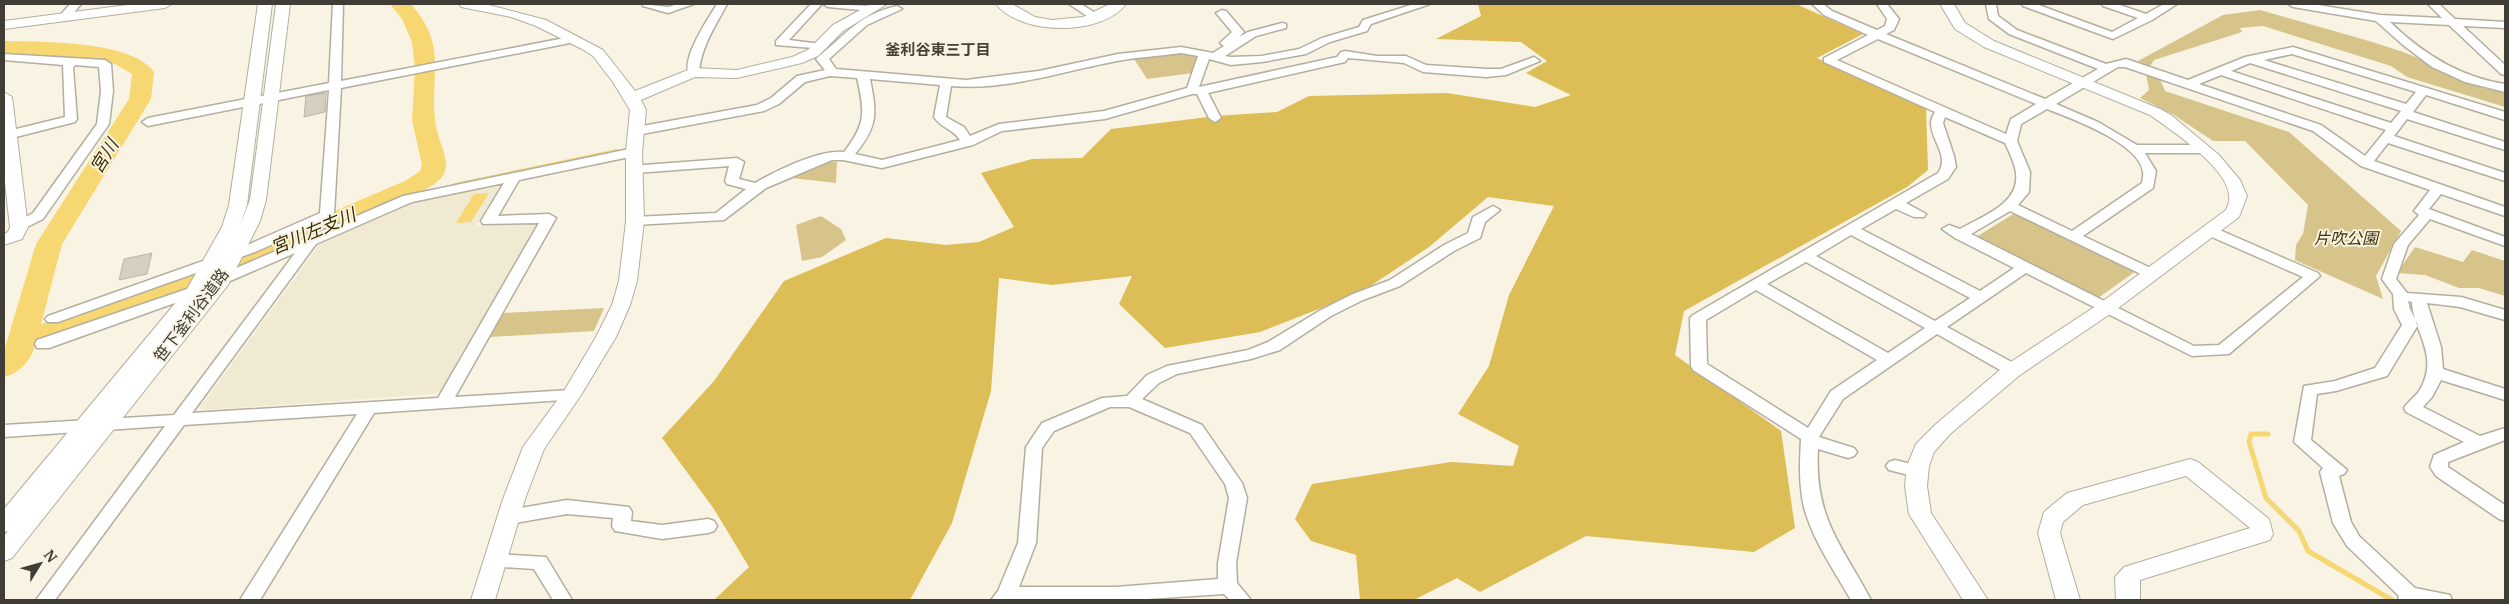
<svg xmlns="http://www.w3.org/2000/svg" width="2509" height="604" viewBox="0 0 2509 604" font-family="Merriweather,'Noto Sans JP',serif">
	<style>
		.built { fill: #f1ead2 }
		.green { fill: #d6c48b }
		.forest { fill: #dcbd56 }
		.water { fill: #f7d771 }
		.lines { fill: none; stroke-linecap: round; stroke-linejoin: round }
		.stream-far1 { stroke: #f7d771; stroke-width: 4 }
		.stream { stroke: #f7d771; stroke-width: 5 }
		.river { fill: #f7d771; fill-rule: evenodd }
		.building { fill: #d5cfbf; stroke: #bab5a5 }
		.minor-casing { stroke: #b3ae9e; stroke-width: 3 }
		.tertiary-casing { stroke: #b3ae9e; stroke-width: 2 }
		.minor { fill: #fff; fill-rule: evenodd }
		.tertiary { fill: #fff; fill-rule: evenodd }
		.labels { text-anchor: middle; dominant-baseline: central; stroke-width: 4; stroke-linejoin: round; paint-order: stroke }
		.far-neighbourhood-label { font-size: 15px; font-weight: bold; fill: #454134; stroke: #f9f3e3 }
		.park-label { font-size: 16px; font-style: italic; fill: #3f3204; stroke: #f9f3e3 }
		.street-label { font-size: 16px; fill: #3f3d36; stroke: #f9f3e3 }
		.water-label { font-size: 18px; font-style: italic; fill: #392d00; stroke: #f9f3e3 }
	</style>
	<rect width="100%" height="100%" fill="#f9f3e3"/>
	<polygon class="built" points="496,186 500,188 476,226 535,223 538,226 441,391 434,394 203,410 200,407 319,245 409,204"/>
	<g class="green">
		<path d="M2260,10C2307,24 2356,36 2403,52C2438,65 2465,89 2505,92V107L2407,77L2391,66L2263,26L2240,28L2242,32L2154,60L2150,66L2138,61L2223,15Z"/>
		<polygon points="1178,51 1201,55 1193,73 1147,79 1132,56"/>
		<polygon points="2146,73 2160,79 2165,91 2289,132 2401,231 2376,276 2383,299 2295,260 2296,245 2303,234 2308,205 2245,141 2213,141 2174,115 2140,98 2149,90"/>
		<polygon points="830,162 837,162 836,183 791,178"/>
		<polygon points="2015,213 2136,271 2098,298 1976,237"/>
		<polygon points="821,216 841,229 846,240 822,257 802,261 796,225"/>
		<polygon points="2415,247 2463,262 2472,250 2505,261 2505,296 2479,288 2459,288 2425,275 2397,273"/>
		<polygon points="604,308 594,331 490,337 503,313"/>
	</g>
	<polygon class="forest" points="1478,4 1796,4 1863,34 1817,58 1926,108 1928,170 1907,187 1684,311 1675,355 1781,431 1795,528 1754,552 1586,536 1480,592 1457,578 1414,600 1360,600 1356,555 1311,541 1295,519 1312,484 1451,462 1513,466 1519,446 1458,414 1489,366 1509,295 1554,206 1488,197 1429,247 1360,293 1260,332 1165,348 1119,304 1132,276 1052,285 999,278 991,391 952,523 910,600 714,600 749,567 714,509 662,438 714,381 784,281 886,238 946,245 979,242 1014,227 981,173 1032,159 1082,158 1111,129 1216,116 1277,112 1309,96 1447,93 1535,107 1571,95 1526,73 1547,61 1521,42 1436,39 1481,16"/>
	<polygon class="water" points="489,193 471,222 456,223 474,194"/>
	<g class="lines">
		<g class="stream-far1">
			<polyline points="455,185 617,151"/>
			<polyline points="409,189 423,192"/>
		</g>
		<polyline class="stream" points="2268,434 2251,434 2249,442 2266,498 2299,531 2308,551 2392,600"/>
		<path class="river" d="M390,4H411C448,47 430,71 435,120C436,135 446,152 446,165C446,178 434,184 425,190L267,260L35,346C31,361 18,374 4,377V351L36,244L129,99L132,74L115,64L101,59L4,53V41C41,42 131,40 154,72L151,99L62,244L41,324L249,248L407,180L420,171L422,165L412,120L415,68L412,42L402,19Z"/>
	</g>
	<g class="building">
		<polygon points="326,93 325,112 304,117 306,96"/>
		<polygon points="152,253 147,274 119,280 124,259"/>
	</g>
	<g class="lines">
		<defs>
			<g id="minor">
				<polygon points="70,4 81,4 68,20 60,20 58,18"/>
				<polygon points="333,4 343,4 341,81 575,36 581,39 575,42 341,88 334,215 332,218 255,252 58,322 48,322 45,319 48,316 245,246 320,213 329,90 148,126 142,122 148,118 329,83"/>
				<polygon points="642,4 668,7 678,4 694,4 668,13 643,6"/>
				<path d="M717,4H727C716,25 701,47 699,72L693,76L689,75C681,58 708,19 717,4Z"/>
				<polygon points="811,4 822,4 789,40 821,44 827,47 825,49 776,45 776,41"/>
				<polygon points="823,4 875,6 876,8 871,11 828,7"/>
				<polygon points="1069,4 1081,4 1103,18 1097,21 1093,20"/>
				<path d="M1414,4H1430L1371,24L1367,31L1330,42L1306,54L1262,62L1231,65L1209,59L1199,87L1337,57L1341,52L1345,51L1377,56H1406L1426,65L1486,69H1501L1534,57L1540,61L1506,75L1486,77L1423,72L1404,63L1348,58L1345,62L1208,93L1221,118L1215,122L1209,118L1197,94H1192L1105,119L1002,131L973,145L882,168L843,160H832L766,188L724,220L635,225L628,221L635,217L716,213L746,189L727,184L725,181L729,166L636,173L631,172L629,169L631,166L737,158L744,162L739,179L755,183C776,171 819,149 844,152C866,124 865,112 857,78L830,76L805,82L779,104L764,111L637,135L631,131L637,127L757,105L771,98L797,76L825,70L816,59L818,57C848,33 858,15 897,6L902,9L867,25L829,59L836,69L966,80L1039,71L1118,54L1181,47L1213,53L1224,46L1220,43L1232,32L1216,13L1222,10L1226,11L1244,32L1239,37L1248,32L1282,23L1286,24V28L1256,36L1225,56L1231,57L1262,56L1299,49L1322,38L1359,27L1363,20ZM1181,53L1198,56L1187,88L1104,111L999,124L970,136L964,127L946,117L951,86C1007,91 1063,71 1117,61C1138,57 1160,56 1181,53ZM870,79L940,85L934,117C941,128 953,129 960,140L882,160L855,154C878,126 877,114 870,79Z"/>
				<path d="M1812,4H1823L1832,11L1877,30L1885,26L1887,19L1877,4H1887L1899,19L1894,30L1886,34L2045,99L2098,69L2009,34L1989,19L1986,4H1996L1998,16L2017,30L2106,64L2126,59L2188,80L2245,57L2293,47L2505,112V120L2426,95L2413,112L2505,142V150L2407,119L2394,136L2505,173V181L2388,143L2374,161L2505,207V216L2441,194L2429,209L2505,237V246L2430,219L2408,245L2396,279L2407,293L2461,297L2505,310V320L2460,307L2427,303L2441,347L2443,369L2505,389V400L2441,380L2432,397L2423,407L2480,436L2505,428V440L2448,462V467L2505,505V521L2499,519L2436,476L2430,467L2434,455L2464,442L2406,412L2404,408C2409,400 2417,396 2421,388C2439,354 2413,331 2412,302L2408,301L2410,309L2418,325L2387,376L2336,391L2317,394L2311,440L2347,470L2344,474L2339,476L2351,522L2359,536L2415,588L2450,595L2452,600H2398L2399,596L2347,546L2333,523L2320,472L2323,468L2294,442L2304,386L2335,381L2375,368L2402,325L2394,309L2393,294L2382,279L2394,244L2419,215L2414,211L2430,190L2361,166L2313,131L2125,67H2118L2056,104L2098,122L2137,145H2202L2208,149L2202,153H2145L2156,171L2153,188L2083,236L2157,271L2159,274L2157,277H2147L2010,211L1971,234L2194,346L2219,345L2303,277L2205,234L2203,231L2205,228H2215L2318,273L2320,276L2229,354L2192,356L2026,273L1947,327L2019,366L2021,370L2019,374H2007L1937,334L1843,399L1819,437L1854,448L1857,452L1854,456L1848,458L1818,449C1814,517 1841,544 1871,600H1851C1834,570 1807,532 1802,497C1799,477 1800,459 1801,439L1693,370L1691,366L1690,318L1693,315L1938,173C1950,156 1931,141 1931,123C1931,120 1933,115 1935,112L1824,62V58L1868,35L1824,15ZM1878,39L2036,104L2011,119L2006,134L1837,60ZM2292,54L2416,92L2406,104L2264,60ZM2250,63L2401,111L2391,123L2231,71ZM2221,75L2386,130L2365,156L2321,125L2199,84ZM2047,109C2070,118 2140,143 2143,172C2144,175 2142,180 2142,183L2072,231L2018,205L2029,192L2030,172L2017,141L2021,124ZM1945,117L2005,143C2009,152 2015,163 2016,173C2020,204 1982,216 1960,229L1949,225L1942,229L1955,238L2014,268L1980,291L1861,229L1896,209L1914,217H1924L1926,214L1906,203L1948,179L1956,167L1954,156L1943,123ZM1851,235L1970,298L1935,321L1816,256ZM1806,262L1925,328L1888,353L1767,284ZM1756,290L1877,360L1831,391L1808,428L1707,364L1706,320Z"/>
				<polygon points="2022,4 2036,4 2112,32 2138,18 2103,6 2102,4 2117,4 2146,14 2164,4 2177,4 2152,20 2113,39 2023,6"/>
				<path d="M2288,4H2312L2380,15L2442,18L2428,4H2439L2455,19L2505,22V28L2463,26L2505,65V75L2501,74L2449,25L2390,22C2423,54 2460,77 2505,84V92L2465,82L2432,67L2403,45L2376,21L2293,7Z"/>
				<polygon points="4,54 105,60 111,64 113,91 109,124 43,219 19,231 12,227 14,224 33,213 97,124 101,91 99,67 75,65 73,68 77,119 75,122 4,140 4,132 65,117 63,65 4,60"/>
				<path d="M634,148L639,149L640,152L639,155L519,180L498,216L549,214L556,218L455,397L571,390L577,391L579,395L577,399L374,413L260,600H240L357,414L184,425L55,600H36L165,426L4,437V425L174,415L295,253L200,294L49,348H37L35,344L37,340L190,288L403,196ZM504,183L481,221L483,224L539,223L438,398L192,413L316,244L412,202Z"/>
				<path d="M1493,206L1500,210L1485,222L1480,238L1454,251L1400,286L1363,300L1331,316L1280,350L1251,359L1177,374L1159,383L1142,399L1202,425L1242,483L1247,498L1236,563L1237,583L1251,600H1230L1224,594L1132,600H991L998,591L1018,543L1026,447L1042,423L1102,398L1127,396L1147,375L1167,366L1248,350L1268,342L1321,310L1353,294L1390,280L1444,245L1468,233L1473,217ZM1110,407H1129L1190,433L1225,484L1229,498L1218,563V579L1116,587H1019L1036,543L1042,448L1054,431Z"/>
				<polygon points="1895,460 1923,467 1926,471 1923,475 1917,477 1889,470 1886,466 1889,462"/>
				<polygon points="567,500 629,507 632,512 631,521 662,525 708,519 714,521 717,526 714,531 708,533 662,539 615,531 612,526 613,518 567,514 509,524 503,522 500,517 503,512 509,510"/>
				<polygon points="495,554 546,557 572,600 553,600 534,569 488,566 486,561 488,556"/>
			</g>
			<g id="tertiary">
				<polygon points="135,4 172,4 165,8 4,29 4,21"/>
				<polygon points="258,4 272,4 247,205 240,225 250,200 276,4 290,4 266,200 260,221 228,285 12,558 4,561 4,536 8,531 4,532 4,509 187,289 222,227 229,205"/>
				<polygon points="459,4 485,4 546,20 603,50 635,91 693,68 737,70 792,57 808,50 833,25 871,4 887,4 843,31 818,56 802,63 737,78 695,77 641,100 646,110 642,152 644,221 637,281 630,305 616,337 581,395 544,449 525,499 495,600 471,600 503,499 523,447 564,391 596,337 612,305 619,281 626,221 626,152 630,110 613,82 593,56 582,49 536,26 511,17 461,7"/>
				<path d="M996,4H1012L1035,17L1052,20L1083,17L1110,4H1126C1102,36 1021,36 996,4Z"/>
				<path d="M1940,4H1954L1965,23L1994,41L2160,109L2171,115L2219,155L2240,180L2247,196L2239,217L2113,312L2020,375L1950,434L1934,452L1929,466L1927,486L1931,513L1988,600H1963L1909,514L1905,486L1907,466L1916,444L1936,424L2006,365L2099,304L2226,210C2228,206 2230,200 2229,195C2227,167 2171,130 2150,115L1984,47L1955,29Z"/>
				<polygon points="4,92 12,97 28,227 22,239 4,245 4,234 8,232 10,227 4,174"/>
				<polygon points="2190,459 2198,462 2269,519 2273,534 2270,540 2140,580 2140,600 2116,600 2115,577 2124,567 2250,528 2186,476 2083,505 2063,522 2060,533 2080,600 2056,600 2038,533 2044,512 2067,493"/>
			</g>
		</defs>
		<use href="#minor" class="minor-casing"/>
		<use href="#tertiary" class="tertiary-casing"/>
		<use href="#minor" class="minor"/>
		<use href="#tertiary" class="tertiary"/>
	</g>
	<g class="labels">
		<g class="far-neighbourhood-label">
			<text x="938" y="49">釜利谷東三丁目</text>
		</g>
		<g class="park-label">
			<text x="2346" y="238">片吹公園</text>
		</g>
		<g class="street-label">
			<text transform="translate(191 315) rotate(-53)">笹下釜利谷道路</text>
		</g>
		<g class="water-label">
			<text transform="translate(104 156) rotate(-58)">宮川</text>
			<text transform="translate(313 231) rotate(-23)">宮川左支川</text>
		</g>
	</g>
	<rect width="2509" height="604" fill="none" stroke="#3f3d36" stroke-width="10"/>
	<g transform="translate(40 564) rotate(53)" stroke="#f9f3e3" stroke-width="4" paint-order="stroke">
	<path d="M0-4L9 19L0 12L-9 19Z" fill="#3f3d36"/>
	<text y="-8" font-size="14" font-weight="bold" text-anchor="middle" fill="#3f3d36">N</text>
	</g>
</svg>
